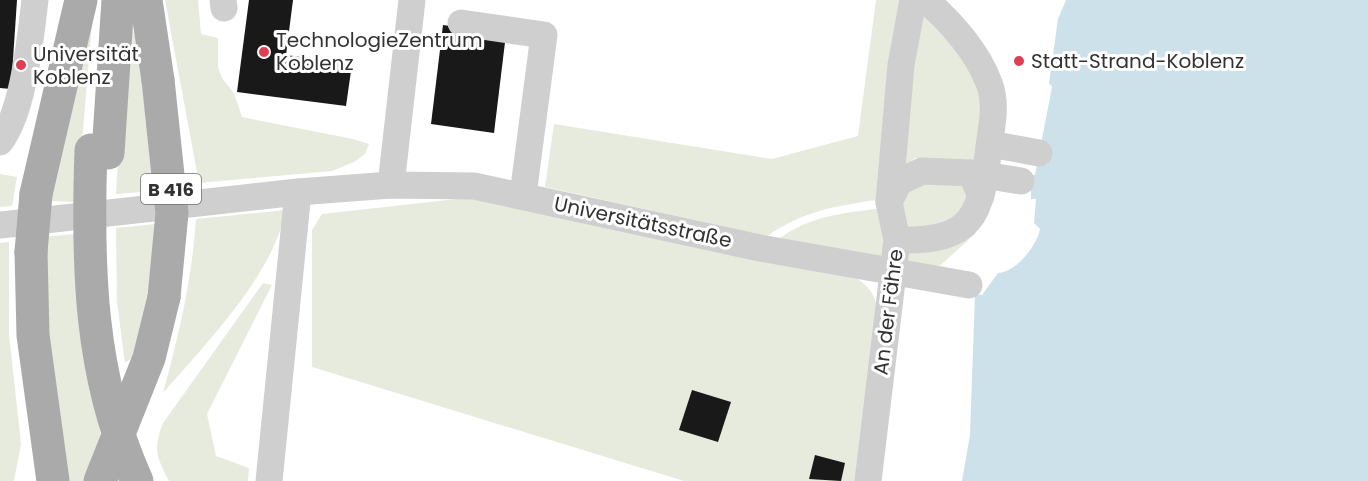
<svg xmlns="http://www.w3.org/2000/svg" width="1368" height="481" viewBox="0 0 1368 481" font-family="Poppins,sans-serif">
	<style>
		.green { fill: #e6ebde }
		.water { fill: #cce1ea }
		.building { fill: #191919 }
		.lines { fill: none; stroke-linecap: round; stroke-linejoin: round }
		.minor { stroke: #cfcfcf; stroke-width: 27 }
		.major { stroke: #aaa; stroke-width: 33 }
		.major-bridge { stroke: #aaa; stroke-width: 33 }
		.poi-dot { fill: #df3e53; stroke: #fff; stroke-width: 2 }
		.labels { text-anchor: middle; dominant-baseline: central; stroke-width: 6; stroke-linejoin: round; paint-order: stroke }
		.shield { fill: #fff; stroke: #707070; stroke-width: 1.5 }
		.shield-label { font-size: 18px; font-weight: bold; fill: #323232 }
		.poi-label { font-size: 20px; fill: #323232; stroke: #fff; text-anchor: start }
		.street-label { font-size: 20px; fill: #323232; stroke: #fff }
	</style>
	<rect width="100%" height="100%" fill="#fff"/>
	<g class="green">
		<polygon points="165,0 198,0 201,34 218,38 218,67 222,78 234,93 242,117 353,139 369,144 365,154 354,162 332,171 199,183"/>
		<path d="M876,0H906L877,200C834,206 804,211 767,236L545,187L554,124L772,159L858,136Z"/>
		<polygon points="127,5 142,67 155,191 116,194"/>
		<polygon points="924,5 984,83 979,164 915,158 898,171"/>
		<polygon points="92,23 77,202 48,201"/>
		<polygon points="0,174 17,177 12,206 0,207"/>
		<polygon points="916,179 963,183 968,198 967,211 925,235 900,223 900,197"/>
		<path d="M475,197L852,275C867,285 875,292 877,310L859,481H684L312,367V230L322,214Z"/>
		<path d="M883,208L888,260L779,239C810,215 846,213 883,208Z"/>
		<path d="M285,210C276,272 204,346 163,393C179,335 192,279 196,219Z"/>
		<polygon points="155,224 155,260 133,357 125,363 117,302 116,228"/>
		<polygon points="979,226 975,234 935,270 903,264 904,256 921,246"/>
		<polygon points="76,234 91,388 104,450 91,481 60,481 41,237"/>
		<polygon points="9,242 9,334 21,444 14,481 0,481 0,243"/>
		<path d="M263,283L272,285L207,414L216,456L249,468L248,481H169C156,456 153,450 163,423Z"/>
	</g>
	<path class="water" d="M1066,0H1368V481H962L970,435L975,294L982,295L998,273C1016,272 1037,246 1040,229L1034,223L1036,199H1031V191L1020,190L1022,175H1035L1052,87L1049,83L1058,19Z"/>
	<g class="building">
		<polygon points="0,0 17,0 11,89 0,88"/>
		<polygon points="249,0 293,0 286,55 352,64 346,106 237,92"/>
		<polygon points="443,25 506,34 494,133 431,124"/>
		<polygon points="692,390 731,402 718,442 679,430"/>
		<polygon points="815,455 845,463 841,481 809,479"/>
	</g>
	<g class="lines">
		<g class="minor">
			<polyline points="223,0 224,8"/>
			<polyline points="461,23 544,35 523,195"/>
			<path d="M0,142C24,110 30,40 35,0"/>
			<polyline points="990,144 1039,153"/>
			<polyline points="971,173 1021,181"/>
			<polyline points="391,185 412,0"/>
			<polyline points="889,202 899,182 922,171 971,173 981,196"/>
			<polyline points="0,225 298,192 391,185 474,186 760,248 969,285"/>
			<path d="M897,240C974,242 981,216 989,146C992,125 997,103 989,83C978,53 950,20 925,0"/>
			<polyline points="269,481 298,192"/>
			<polyline points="868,481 897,240 889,202 901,65 913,0"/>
		</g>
		<g class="major">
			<polyline points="146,0 158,80"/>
			<polyline points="108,153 118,0"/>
			<polyline points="36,194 81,0"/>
			<polyline points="31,252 33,335 53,481"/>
			<polyline points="100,481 149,358 164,297"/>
		</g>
		<g class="major-bridge">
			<polyline points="158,80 172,213 164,297"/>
			<path d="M91,150C87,264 89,376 137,481"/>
			<polyline points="31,252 36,194"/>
		</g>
	</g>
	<g class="poi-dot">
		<circle cx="264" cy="52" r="6"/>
		<circle cx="1019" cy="61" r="6"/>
		<circle cx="21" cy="65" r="6"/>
	</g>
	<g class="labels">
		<rect class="shield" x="141" y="174" width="60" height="30" rx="4.5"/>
		<g class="shield-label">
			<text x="171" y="189">B 416</text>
		</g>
		<g class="poi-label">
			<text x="276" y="40">TechnologieZentrum<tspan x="276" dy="23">Koblenz</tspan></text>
			<text x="33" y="54">Universität<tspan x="33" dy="23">Koblenz</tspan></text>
			<text x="1031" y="61">Statt-Strand-Koblenz</text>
		</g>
		<g class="street-label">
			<text transform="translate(643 222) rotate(12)">Universitätsstraße</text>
			<text transform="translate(888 312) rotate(-83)">An der Fähre</text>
		</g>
	</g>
</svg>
